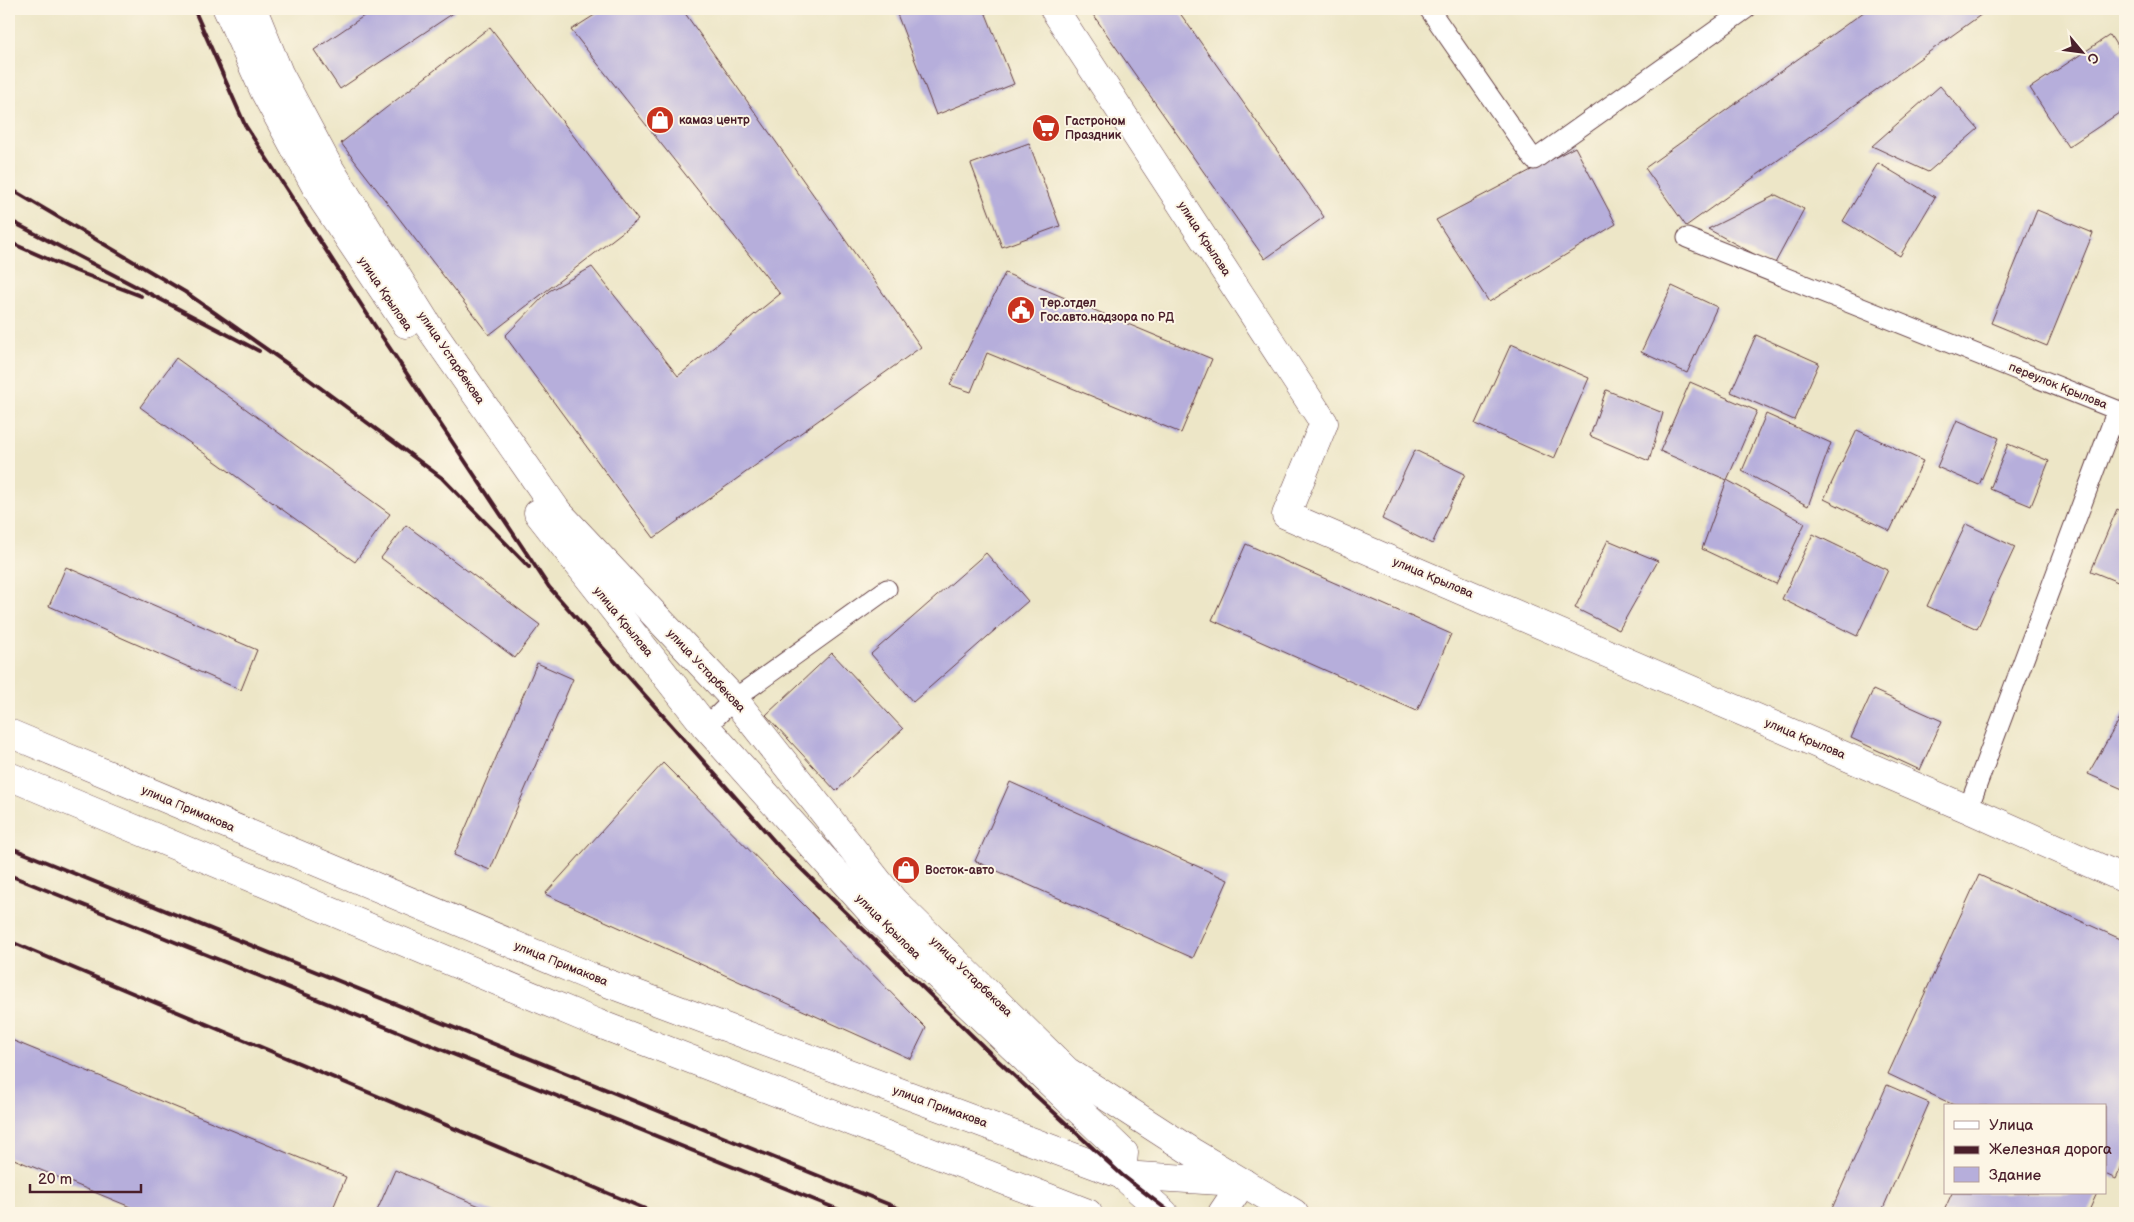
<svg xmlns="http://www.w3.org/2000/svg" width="2134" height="1222" viewBox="0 0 2134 1222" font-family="'Balsamiq Sans',sans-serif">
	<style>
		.building { fill: #b6aedb }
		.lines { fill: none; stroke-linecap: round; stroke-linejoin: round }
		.lane-casing { stroke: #623d42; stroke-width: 21 }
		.street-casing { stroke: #623d42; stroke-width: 29 }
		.secondary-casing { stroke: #623d42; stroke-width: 29 }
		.lane { stroke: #fff; stroke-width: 19 }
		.street { stroke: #fff; stroke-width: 28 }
		.secondary { stroke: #fff; stroke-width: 28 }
		.rail { stroke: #4a1f2b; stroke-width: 4 }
		.labels { text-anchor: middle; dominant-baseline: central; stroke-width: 4; stroke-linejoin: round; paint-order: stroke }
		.poi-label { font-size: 12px; font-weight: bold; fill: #4a1f2b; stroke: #fcf5e5; text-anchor: start }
		.street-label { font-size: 12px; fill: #4a1f2b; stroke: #fcf5e5 }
	</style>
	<rect width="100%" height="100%" fill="#fcf5e5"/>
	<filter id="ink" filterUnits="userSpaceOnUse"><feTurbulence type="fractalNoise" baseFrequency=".02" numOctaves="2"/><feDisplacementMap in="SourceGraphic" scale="10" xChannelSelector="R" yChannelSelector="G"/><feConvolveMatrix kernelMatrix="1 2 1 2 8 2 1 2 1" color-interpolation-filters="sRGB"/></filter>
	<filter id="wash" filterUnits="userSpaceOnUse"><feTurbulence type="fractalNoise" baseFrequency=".0096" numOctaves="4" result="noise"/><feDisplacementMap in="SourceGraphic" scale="20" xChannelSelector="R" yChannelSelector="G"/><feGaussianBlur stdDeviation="1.12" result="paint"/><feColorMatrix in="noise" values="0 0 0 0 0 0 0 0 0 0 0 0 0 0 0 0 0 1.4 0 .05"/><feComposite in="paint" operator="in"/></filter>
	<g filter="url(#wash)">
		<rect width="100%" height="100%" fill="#ede6c7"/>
		<g id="blocks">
			<g class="building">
				<polygon points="374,9 453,9 455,12 340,89 314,50"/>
				<polygon points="604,9 682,9 921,347 654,538 505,336 549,291 592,267 678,376 780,294 571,30"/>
				<polygon points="895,9 984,9 1014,84 936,115"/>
				<polygon points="1089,9 1177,9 1324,217 1265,259"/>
				<polygon points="1868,9 1989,9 1686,226 1645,168"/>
				<polygon points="490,27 638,220 489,335 341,143"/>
				<polygon points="2110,35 2125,59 2125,109 2068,147 2030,88"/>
				<polygon points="1940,86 1978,129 1928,172 1872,146"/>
				<polygon points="1029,143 1060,226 1002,247 971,164"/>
				<polygon points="1575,147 1616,224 1489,302 1436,220"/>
				<polygon points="1878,163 1935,197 1900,256 1843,221"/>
				<polygon points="1776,195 1804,209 1774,265 1708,229"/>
				<polygon points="2037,210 2093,233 2047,346 1991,323"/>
				<polygon points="1005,273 1212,359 1181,433 987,353 971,392 950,385"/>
				<polygon points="1672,286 1717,307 1687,373 1641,352"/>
				<polygon points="1756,335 1819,363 1794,420 1731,392"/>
				<polygon points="1511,344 1589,378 1554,459 1475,424"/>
				<polygon points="176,358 390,514 355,562 140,407"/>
				<polygon points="1690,382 1757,411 1727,480 1660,451"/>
				<polygon points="1606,390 1663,413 1649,461 1590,436"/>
				<polygon points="1766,414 1831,443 1808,506 1742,471"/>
				<polygon points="1957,420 1999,438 1979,485 1937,467"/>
				<polygon points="1857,430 1923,461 1890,531 1824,499"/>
				<polygon points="2008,444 2049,461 2031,506 1990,489"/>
				<polygon points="1415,450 1465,474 1432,544 1382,519"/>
				<polygon points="1727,480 1805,523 1776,584 1702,549"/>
				<polygon points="2117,509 2125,513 2125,585 2091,571"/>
				<polygon points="1966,524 2015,547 1977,629 1927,606"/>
				<polygon points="406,525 540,625 515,658 381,558"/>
				<polygon points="1813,534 1888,570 1857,636 1782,599"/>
				<polygon points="1608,540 1658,561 1619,630 1575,608"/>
				<polygon points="1246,544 1451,634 1417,711 1212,620"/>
				<polygon points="986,553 1028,601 913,702 871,654"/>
				<polygon points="66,567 257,650 241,690 49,606"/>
				<polygon points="832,653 903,729 836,791 766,715"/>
				<polygon points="537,663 573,679 490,870 454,855"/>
				<polygon points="1873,690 1942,721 1920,770 1851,738"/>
				<polygon points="2125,710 2125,790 2088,774"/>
				<polygon points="663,763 926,1028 911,1059 545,894"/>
				<polygon points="1010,782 1228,880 1193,958 975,861"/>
				<polygon points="1979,875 2125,941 2125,1159 2116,1179 2105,1174 2105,1106 1956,1106 1888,1074"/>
				<polygon points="9,1039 346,1177 331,1213 145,1213 9,1157"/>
				<polygon points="1887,1085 1929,1103 1881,1213 1830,1213"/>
				<polygon points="395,1170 496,1213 376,1213"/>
				<polygon points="1952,1193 2097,1193 2088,1213 1943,1213"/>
			</g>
		</g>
	</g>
	<g filter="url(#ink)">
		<use href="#blocks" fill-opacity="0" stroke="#623d42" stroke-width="1"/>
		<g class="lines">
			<defs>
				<g id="lane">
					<polyline points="1429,9 1534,160 1746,9"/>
					<polyline points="1687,238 2117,410 1968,809"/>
					<polyline points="706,727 734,699 887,589"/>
				</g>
				<polyline id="street" points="1054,9 1324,423 1286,515 1968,809 2125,879"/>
				<g id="secondary">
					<polyline points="227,9 264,91 324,202 406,324"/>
					<polyline points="253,9 279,73 330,169 427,324 558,512 734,699 893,900 1067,1071 1192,1152 1294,1213"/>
					<polyline points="538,513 706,727 872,913 1124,1153 1122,1175"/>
					<polyline points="9,733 591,977 1122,1175 1237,1182"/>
					<polyline points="9,776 597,1023 1088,1213"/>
					<polyline points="1122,1175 1164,1213"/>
					<polyline points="1222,1213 1243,1182"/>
				</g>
			</defs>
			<use href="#lane" class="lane-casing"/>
			<use href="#street" class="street-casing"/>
			<use href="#secondary" class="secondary-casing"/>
			<use href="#lane" class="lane"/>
			<use href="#street" class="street"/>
			<use href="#secondary" class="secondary"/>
			<g class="rail">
				<polyline points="194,9 245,125 373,323 549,587 783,851 995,1058 1122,1175 1171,1213"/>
				<polyline points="9,188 185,292 299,372 442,478 529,567"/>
				<polyline points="9,220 259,351"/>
				<polyline points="9,242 68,268 141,296"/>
				<polyline points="9,847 910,1213"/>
				<polyline points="9,875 847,1213"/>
				<polyline points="9,941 655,1213"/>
			</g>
		</g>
	</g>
	<defs>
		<symbol id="shop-disc" viewBox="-11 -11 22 22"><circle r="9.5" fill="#c8321e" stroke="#fcf5e5"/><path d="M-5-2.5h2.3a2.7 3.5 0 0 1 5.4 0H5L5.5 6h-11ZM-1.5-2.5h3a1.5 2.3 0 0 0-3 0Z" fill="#fff"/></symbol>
		<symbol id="supermarket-disc" viewBox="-11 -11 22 22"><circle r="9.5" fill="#c8321e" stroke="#fcf5e5"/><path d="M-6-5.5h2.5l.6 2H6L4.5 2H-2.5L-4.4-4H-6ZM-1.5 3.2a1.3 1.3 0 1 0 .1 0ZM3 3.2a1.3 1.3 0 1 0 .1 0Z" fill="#fff"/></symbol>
		<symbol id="civic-disc" viewBox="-11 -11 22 22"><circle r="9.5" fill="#c8321e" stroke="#fcf5e5"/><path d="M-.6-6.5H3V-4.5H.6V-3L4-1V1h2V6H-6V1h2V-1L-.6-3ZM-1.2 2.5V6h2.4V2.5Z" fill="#fff"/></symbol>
	</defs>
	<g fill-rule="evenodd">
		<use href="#shop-disc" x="644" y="104" width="32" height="32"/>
		<use href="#supermarket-disc" x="1030" y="112" width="32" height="32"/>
		<use href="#civic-disc" x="1005" y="294" width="32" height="32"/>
		<use href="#shop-disc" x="890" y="854" width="32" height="32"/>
	</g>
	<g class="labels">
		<g class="poi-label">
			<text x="679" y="120">камаз центр</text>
			<text x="1065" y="121">Гастроном<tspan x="1065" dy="14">Праздник</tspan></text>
			<text x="1040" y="303">Тер.отдел<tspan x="1040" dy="14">Гос.авто.надзора по РД</tspan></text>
			<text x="925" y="870">Восток-авто</text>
		</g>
		<g class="street-label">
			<text transform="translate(1204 239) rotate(57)">улица Крылова</text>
			<text transform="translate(385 294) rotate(56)">улица Крылова</text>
			<text transform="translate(451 358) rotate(56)">улица Устарбекова</text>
			<text transform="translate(2058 386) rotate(22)">переулок Крылова</text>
			<text transform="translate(1433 578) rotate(23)">улица Крылова</text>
			<text transform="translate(623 622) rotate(51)">улица Крылова</text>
			<text transform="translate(706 671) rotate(47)">улица Устарбекова</text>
			<text transform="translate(1805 739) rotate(23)">улица Крылова</text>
			<text transform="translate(188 809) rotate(23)">улица Примакова</text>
			<text transform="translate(888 927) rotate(45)">улица Крылова</text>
			<text transform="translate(561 964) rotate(22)">улица Примакова</text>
			<text transform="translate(971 977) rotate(44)">улица Устарбекова</text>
			<text transform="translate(940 1107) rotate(20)">улица Примакова</text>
		</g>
	</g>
	<rect width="2134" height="1222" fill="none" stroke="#fcf5e5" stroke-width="30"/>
	<rect x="1944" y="1104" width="162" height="90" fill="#fcf5e5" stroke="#b59f9b"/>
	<rect x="1954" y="1121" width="25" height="8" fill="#ffffff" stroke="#b59f9b"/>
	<text x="1989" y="1130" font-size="15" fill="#4a1f2b">Улица</text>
	<rect x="1954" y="1146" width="25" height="8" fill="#4a1f2b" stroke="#b59f9b"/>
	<text x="1989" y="1154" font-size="15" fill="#4a1f2b">Железная дорога</text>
	<rect x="1954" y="1167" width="25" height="15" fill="#b6aedb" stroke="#b59f9b"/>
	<text x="1989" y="1180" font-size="15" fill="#4a1f2b">Здание</text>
	<g transform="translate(2082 52) rotate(119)" stroke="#fcf5e5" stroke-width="4" paint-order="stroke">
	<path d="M0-4L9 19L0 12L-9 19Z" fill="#4a1f2b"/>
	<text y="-8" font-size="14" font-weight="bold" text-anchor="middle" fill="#4a1f2b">С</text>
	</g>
	<path d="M30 1184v8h111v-8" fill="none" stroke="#4a1f2b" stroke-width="2.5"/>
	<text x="38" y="1184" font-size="15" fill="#4a1f2b" stroke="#fcf5e5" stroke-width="4" paint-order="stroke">20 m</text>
</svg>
